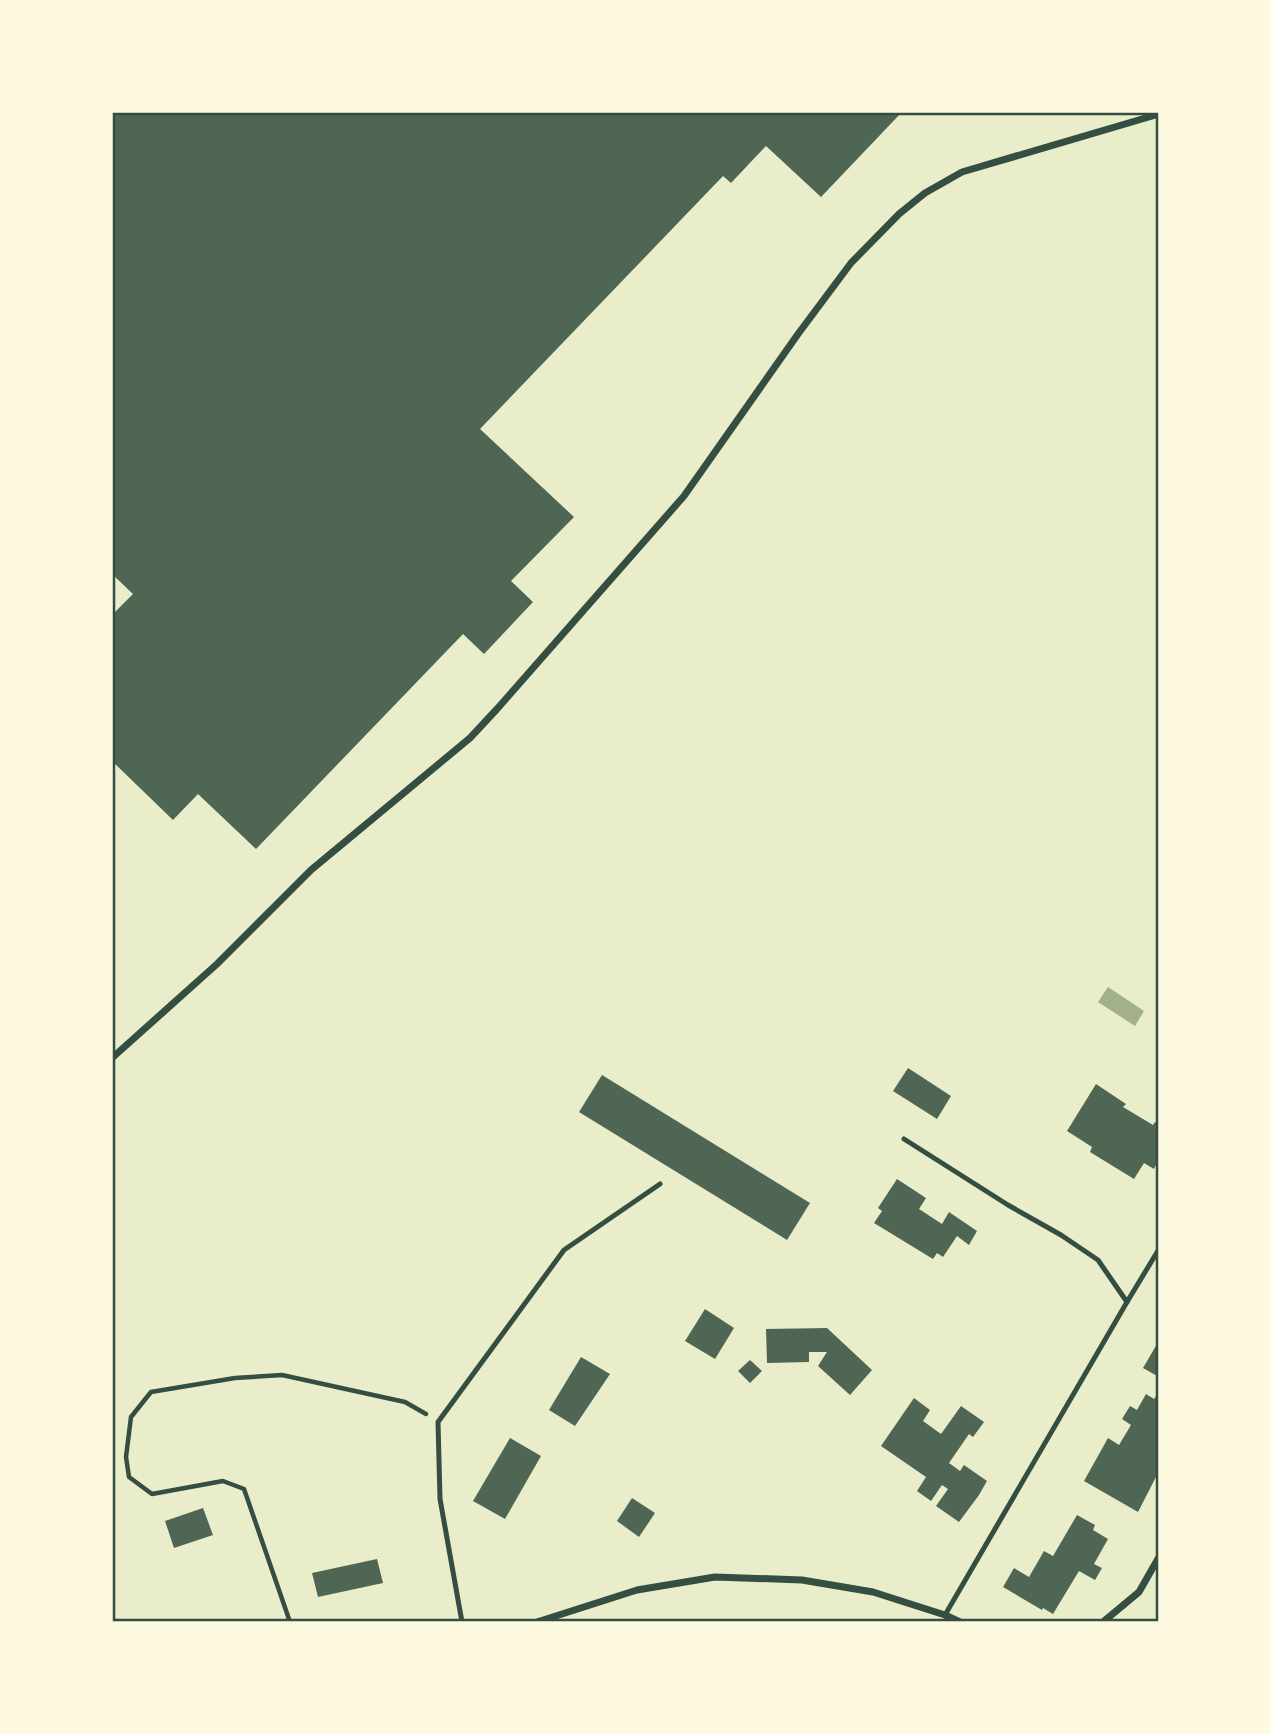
<svg xmlns="http://www.w3.org/2000/svg" width="1271" height="1734" viewBox="0 0 1271 1734" font-family="Spectral,serif">
	<style>
		.water { fill: #a3b18a }
		.building { fill: #4f6655 }
		.lines { fill: none; stroke-linecap: round; stroke-linejoin: round }
		.path { stroke: #344e41; stroke-width: 4.5 }
		.service { stroke: #344e41; stroke-width: 5 }
		.minor { stroke: #344e41; stroke-width: 7 }
		.neatline { fill: none; stroke: #344e41; stroke-width: 2.5 }
	</style>
	<rect width="100%" height="100%" fill="#e9edc9"/>
	<polygon class="water" points="1108,987 1144,1011 1135,1026 1098,1002"/>
	<g class="building">
		<polygon points="112,112 902,112 821,197 766,146 731,183 723,176 480,429 574,517 511,581 533,602 484,654 463,634 256,849 198,794 173,820 112,761 112,615 133,594 112,574"/>
		<polygon points="908,1068 951,1096 937,1119 893,1091"/>
		<polygon points="602,1075 810,1203 787,1240 579,1112"/>
		<polygon points="1096,1084 1126,1104 1123,1107 1153,1125 1155,1122 1159,1124 1159,1159 1154,1169 1144,1163 1134,1179 1090,1152 1092,1147 1067,1131"/>
		<polygon points="897,1179 926,1198 919,1209 942,1224 949,1212 977,1231 969,1245 957,1236 943,1257 937,1253 933,1259 874,1223 882,1211 878,1208"/>
		<polygon points="705,1309 734,1328 715,1359 685,1341"/>
		<polygon points="827,1328 872,1370 850,1395 818,1366 827,1352 809,1352 809,1362 767,1363 766,1329"/>
		<polygon points="1157,1344 1159,1346 1159,1377 1143,1368"/>
		<polygon points="581,1357 610,1374 575,1426 549,1410"/>
		<polygon points="750,1360 762,1371 750,1383 738,1371"/>
		<polygon points="1159,1391 1159,1471 1138,1512 1084,1481 1108,1438 1119,1445 1131,1425 1122,1419 1130,1406 1137,1410 1146,1394 1154,1399"/>
		<polygon points="914,1398 930,1410 923,1421 941,1434 961,1406 984,1422 973,1437 969,1434 949,1463 960,1471 964,1465 987,1481 979,1495 959,1522 936,1506 948,1489 942,1485 931,1501 917,1491 926,1477 881,1446"/>
		<polygon points="510,1438 541,1456 505,1519 473,1501"/>
		<polygon points="632,1498 655,1513 639,1537 617,1521"/>
		<polygon points="203,1508 213,1535 174,1548 165,1521"/>
		<polygon points="1077,1515 1095,1525 1093,1530 1108,1539 1094,1564 1102,1568 1095,1580 1079,1571 1053,1614 1043,1608 1042,1610 1003,1587 1014,1568 1029,1577 1044,1551 1053,1556"/>
		<polygon points="377,1559 383,1583 318,1597 312,1573"/>
	</g>
	<g class="lines">
		<polyline class="path" points="290,1622 244,1489 223,1481 152,1494 129,1477 126,1457 131,1417 151,1392 235,1378 282,1375 405,1402 426,1414"/>
		<g class="service">
			<polyline points="904,1139 1008,1205 1061,1235 1098,1260 1127,1302"/>
			<polyline points="945,1615 1127,1302 1159,1249"/>
			<polyline points="112,1618 115,1622"/>
			<polyline points="462,1622 440,1499 438,1422 564,1250 660,1184"/>
		</g>
		<g class="minor">
			<polyline points="112,1058 217,964 311,870 470,738 497,709 684,496 798,334 851,263 899,214 925,193 962,172 1159,114"/>
			<polyline points="537,1622 637,1590 715,1577 802,1580 873,1592 945,1615 960,1622"/>
			<polyline points="1103,1622 1139,1592 1159,1557"/>
		</g>
	</g>
	<rect width="1271" height="1734" fill="none" stroke="#fefae0" stroke-width="228"/>
	<rect x="114" y="114" width="1043" height="1506" class="neatline"/>
</svg>
